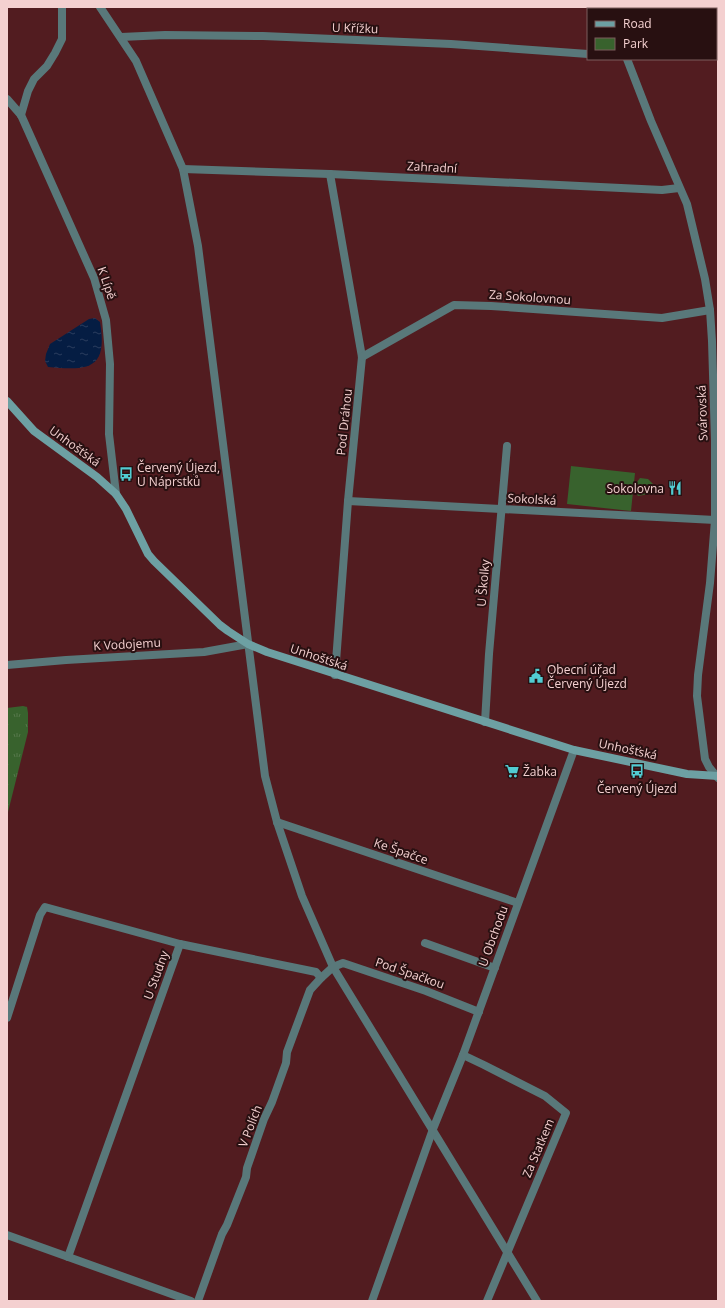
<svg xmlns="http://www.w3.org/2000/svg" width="725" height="1308" viewBox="0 0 725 1308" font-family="'Open Sans',sans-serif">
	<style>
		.grass { fill: url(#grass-tufts) }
		.park { fill: #38622d }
		.water { fill: url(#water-ripples) }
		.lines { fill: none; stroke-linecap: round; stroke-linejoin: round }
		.minor { stroke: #59787a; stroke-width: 8 }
		.tertiary { stroke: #59787a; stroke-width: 8 }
		.secondary { stroke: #6da0a3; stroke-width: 8 }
		.labels { text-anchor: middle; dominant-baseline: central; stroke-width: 4; stroke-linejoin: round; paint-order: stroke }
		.street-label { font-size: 12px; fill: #f4d0d0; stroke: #281011 }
		.poi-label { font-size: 12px; fill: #f4d0d0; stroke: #281011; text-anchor: start }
	</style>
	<defs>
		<pattern id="grass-tufts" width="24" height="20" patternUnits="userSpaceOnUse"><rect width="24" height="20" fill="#38622d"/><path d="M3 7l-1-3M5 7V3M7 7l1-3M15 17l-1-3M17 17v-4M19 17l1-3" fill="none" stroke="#55774a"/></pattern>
		<pattern id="water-ripples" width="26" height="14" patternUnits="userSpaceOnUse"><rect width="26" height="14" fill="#051d43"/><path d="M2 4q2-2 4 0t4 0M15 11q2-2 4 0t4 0" fill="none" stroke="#2a3d5d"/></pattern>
	</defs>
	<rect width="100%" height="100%" fill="#521c20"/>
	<polygon class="grass" points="23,706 27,707 28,713 28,732 7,816 7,708"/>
	<g class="park">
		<polygon points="571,466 635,473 631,511 567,504"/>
		<polygon points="640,478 648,479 654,485 649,494 638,496 635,491 637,482"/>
	</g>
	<path class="water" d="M95,318L100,322C108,369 89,371 48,367L45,361L46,354L50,344L89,319Z"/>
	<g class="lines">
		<g class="minor">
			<polyline points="100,7 136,61 183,169 198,246 265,776 277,822 302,896 333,967 537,1301"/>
			<polyline points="121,37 165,35 263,36 451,44 588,54"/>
			<polyline points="716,55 718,55"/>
			<polyline points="7,99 21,115 94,278 106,320 110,364 109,434 116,494"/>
			<polyline points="21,115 28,91 34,79 47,66 55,53 62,39 62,7"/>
			<polyline points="183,169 330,174 662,190 679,188"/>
			<polyline points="330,174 362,357 348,501 335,675"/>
			<polyline points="362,357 454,305 491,306 662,318 710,310"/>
			<polyline points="348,501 715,520"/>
			<polyline points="7,665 66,660 204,652 248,644"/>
			<polyline points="485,722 489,654 507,446"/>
			<polyline points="277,822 518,903"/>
			<polyline points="425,943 495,968"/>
			<polyline points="180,944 316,972 321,978"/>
			<polyline points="7,1018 40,915 45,907 180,944 68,1257"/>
			<polyline points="463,1055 484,1065 545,1096 566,1113 487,1301"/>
			<polyline points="7,1235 191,1301"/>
			<polyline points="198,1301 222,1234 227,1225 246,1177 247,1168 264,1119 272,1102 286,1063 287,1052 310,990 321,978 333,967 343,963 426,991 479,1012"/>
			<polyline points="372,1301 433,1129 463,1055 574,750"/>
		</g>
		<g class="tertiary">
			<polyline points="611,7 612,9"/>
			<polyline points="627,59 651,121 687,204 705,279 710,310 712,341 715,441 715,520 710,583 698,675 697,696 705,759 709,767 718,778"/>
		</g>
		<polyline class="secondary" points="7,401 34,431 97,477 116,494 126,509 148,554 154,561 220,625 228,631 248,644 267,652 574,750 687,774 718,776"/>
	</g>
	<defs>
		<symbol id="bus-bare" viewBox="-9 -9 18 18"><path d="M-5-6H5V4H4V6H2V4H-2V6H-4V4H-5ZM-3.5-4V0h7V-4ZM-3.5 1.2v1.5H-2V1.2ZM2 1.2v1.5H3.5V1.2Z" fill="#51ccd2" stroke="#281011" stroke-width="2.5" paint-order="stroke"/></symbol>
		<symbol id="restaurant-bare" viewBox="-9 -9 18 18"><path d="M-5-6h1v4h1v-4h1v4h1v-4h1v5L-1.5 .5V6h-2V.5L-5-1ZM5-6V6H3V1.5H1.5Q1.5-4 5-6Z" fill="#51ccd2" stroke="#281011" stroke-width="2.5" paint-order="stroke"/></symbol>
		<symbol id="civic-bare" viewBox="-9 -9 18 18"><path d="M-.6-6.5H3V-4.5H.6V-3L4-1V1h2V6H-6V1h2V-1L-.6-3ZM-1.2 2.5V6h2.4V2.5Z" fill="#51ccd2" stroke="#281011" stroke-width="2.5" paint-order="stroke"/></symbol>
		<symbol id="supermarket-bare" viewBox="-9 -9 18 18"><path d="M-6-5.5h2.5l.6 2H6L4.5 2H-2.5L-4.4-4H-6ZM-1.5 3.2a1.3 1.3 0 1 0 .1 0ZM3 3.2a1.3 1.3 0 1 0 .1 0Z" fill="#51ccd2" stroke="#281011" stroke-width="2.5" paint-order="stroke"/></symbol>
	</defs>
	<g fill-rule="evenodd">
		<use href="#bus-bare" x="116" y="464" width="20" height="20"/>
		<use href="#restaurant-bare" x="665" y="478" width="20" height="20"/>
		<use href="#civic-bare" x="526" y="666" width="20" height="20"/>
		<use href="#supermarket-bare" x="502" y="761" width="20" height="20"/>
		<use href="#bus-bare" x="627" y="761" width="20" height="20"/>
	</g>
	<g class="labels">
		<g class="street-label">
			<text transform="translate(355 28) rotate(2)">U Křížku</text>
			<text transform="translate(432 167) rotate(3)">Zahradní</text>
			<text transform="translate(107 283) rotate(71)">K Lípě</text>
			<text transform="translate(530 297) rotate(4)">Za Sokolovnou</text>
			<text transform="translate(702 413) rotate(-92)">Svárovská</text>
			<text transform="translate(344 422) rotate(-84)">Pod Dráhou</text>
			<text transform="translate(75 446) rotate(36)">Unhošťská</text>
			<text transform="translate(532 499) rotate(3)">Sokolská</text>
			<text transform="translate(483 583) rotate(-85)">U Školky</text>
			<text transform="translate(127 644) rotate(-3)">K Vodojemu</text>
			<text transform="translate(319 657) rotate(18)">Unhošťská</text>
			<text transform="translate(628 749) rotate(12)">Unhošťská</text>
			<text transform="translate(401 851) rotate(19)">Ke Špačce</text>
			<text transform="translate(493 936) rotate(-70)">U Obchodu</text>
			<text transform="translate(410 973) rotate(19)">Pod Špačkou</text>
			<text transform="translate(156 975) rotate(-70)">U Studny</text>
			<text transform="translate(250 1126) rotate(-69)">V Polích</text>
			<text transform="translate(538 1148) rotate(-67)">Za Statkem</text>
		</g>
		<g class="poi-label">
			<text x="137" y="467">Červený Újezd,<tspan x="137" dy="14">U Náprstků</tspan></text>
			<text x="664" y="488" text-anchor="end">Sokolovna</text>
			<text x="547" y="669">Obecní úřad<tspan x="547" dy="14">Červený Újezd</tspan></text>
			<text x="523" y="771">Žabka</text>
			<text x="637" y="788" text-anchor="middle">Červený Újezd</text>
		</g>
	</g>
	<rect width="725" height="1308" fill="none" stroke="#f4d0d0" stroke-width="16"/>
	<rect x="587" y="8" width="130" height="52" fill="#281011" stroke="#7a5d5d"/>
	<rect x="595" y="21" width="20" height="6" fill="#6da0a3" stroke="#7a5d5d"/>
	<text x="623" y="28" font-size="12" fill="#f4d0d0">Road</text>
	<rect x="595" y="38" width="20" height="12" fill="#38622d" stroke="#7a5d5d"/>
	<text x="623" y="48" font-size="12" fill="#f4d0d0">Park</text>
</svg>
